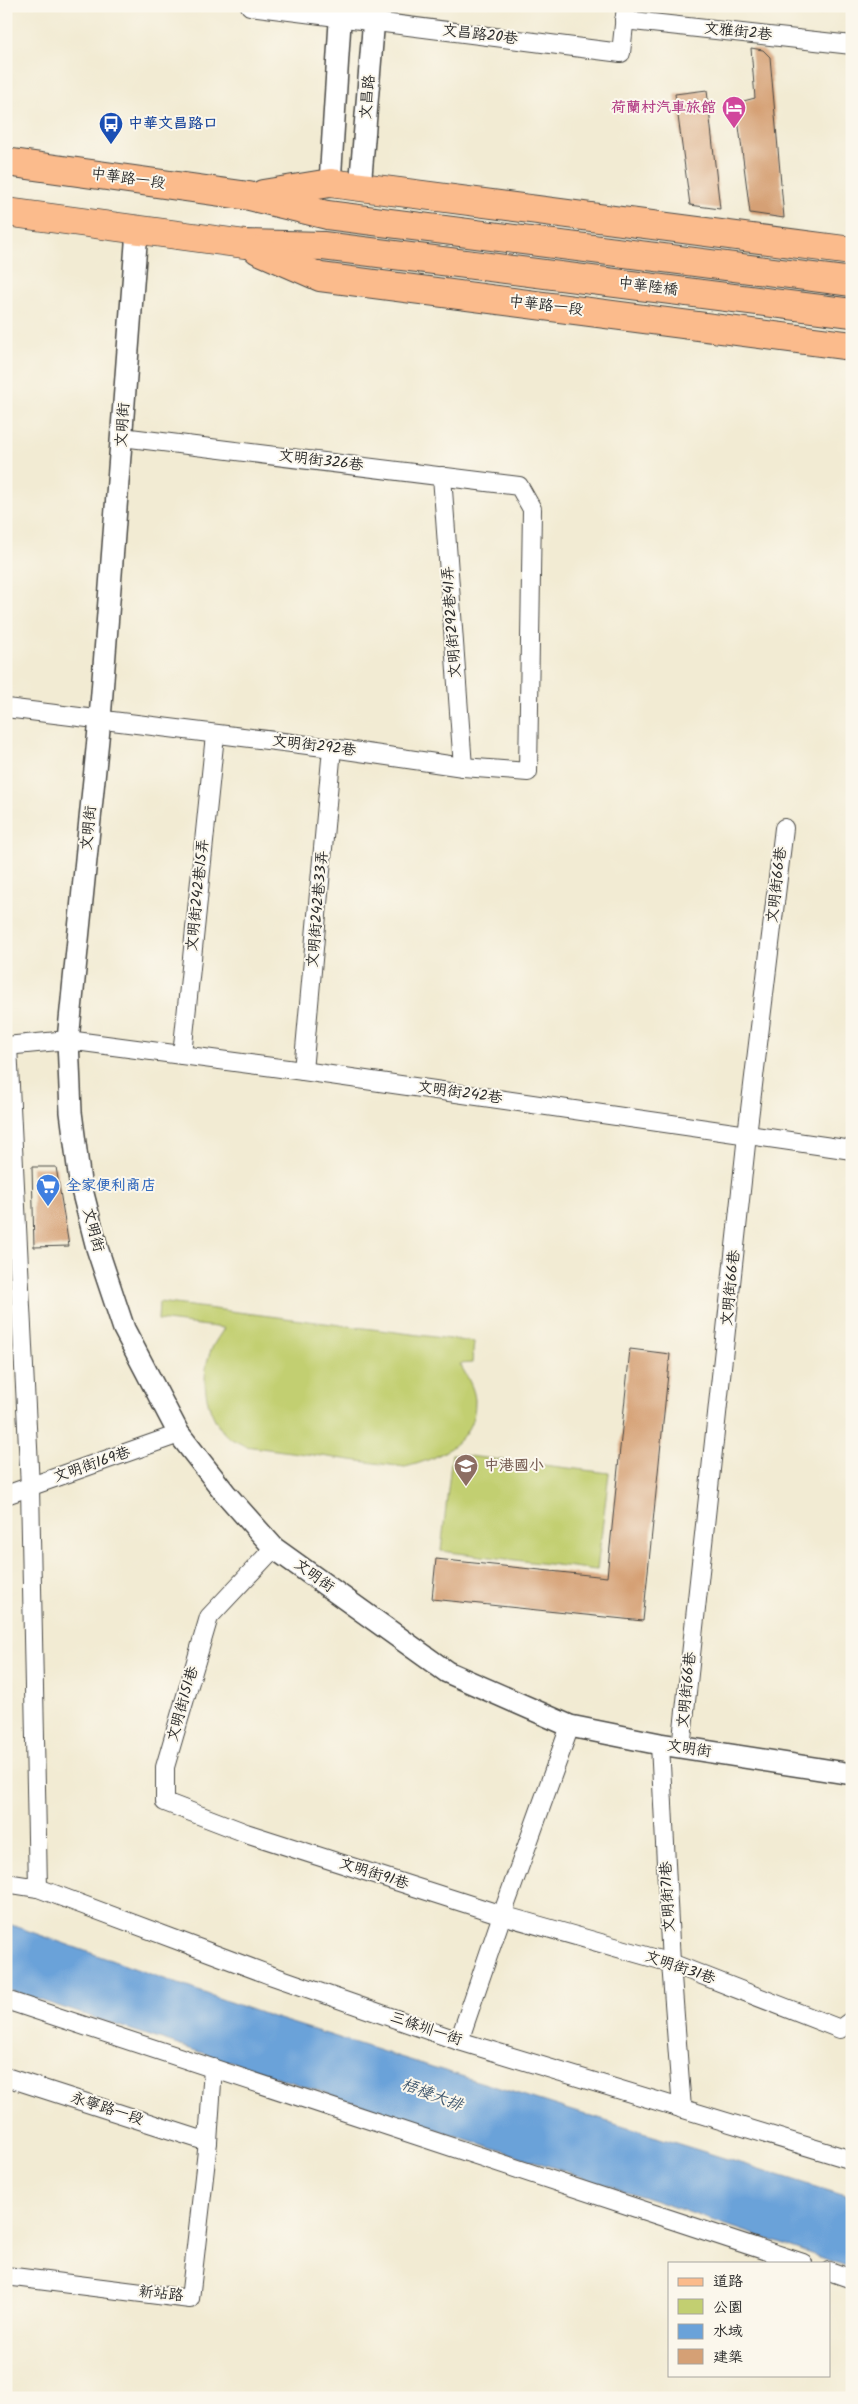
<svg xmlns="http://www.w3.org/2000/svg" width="858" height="2404" viewBox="0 0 858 2404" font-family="Kalam,'LXGW WenKai TC',sans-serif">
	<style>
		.green { fill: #c2cf71; stroke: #767d4e }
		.water { fill: #6aa2d9; stroke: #4a6682 }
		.building { fill: #d5a075 }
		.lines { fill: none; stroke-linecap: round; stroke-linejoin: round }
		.minor-casing { stroke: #494844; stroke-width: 20 }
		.tertiary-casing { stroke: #494844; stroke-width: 24 }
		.primary-casing { stroke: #494844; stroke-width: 30 }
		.minor { stroke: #fff; stroke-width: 18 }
		.tertiary { stroke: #fff; stroke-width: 21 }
		.primary { stroke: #fbbb8c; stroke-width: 28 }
		.labels { text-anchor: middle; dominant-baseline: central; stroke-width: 4; stroke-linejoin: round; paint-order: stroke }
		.street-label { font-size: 15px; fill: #2b2b2b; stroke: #fbf7ec }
		.hotel-label { font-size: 15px; font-weight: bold; fill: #b23c85; stroke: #fbf7ec; text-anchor: end }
		.transit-label { font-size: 15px; font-weight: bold; fill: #164399; stroke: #fbf7ec; text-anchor: start }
		.shop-label { font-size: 15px; font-weight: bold; fill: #366cbe; stroke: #fbf7ec; text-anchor: start }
		.education-label { font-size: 15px; font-weight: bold; fill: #785e54; stroke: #fbf7ec; text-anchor: start }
		.water-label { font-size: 16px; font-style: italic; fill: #445b71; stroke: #fbf7ec }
	</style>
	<rect width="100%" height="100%" fill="#fbf7ec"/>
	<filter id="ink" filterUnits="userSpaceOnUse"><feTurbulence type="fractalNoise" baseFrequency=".02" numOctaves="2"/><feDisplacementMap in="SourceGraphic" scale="10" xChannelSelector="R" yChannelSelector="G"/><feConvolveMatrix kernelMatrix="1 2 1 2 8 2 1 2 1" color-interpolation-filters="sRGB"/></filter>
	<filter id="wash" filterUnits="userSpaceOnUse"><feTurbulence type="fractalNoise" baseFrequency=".0096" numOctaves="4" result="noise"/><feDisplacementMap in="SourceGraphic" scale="20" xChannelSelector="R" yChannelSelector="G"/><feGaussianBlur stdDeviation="1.12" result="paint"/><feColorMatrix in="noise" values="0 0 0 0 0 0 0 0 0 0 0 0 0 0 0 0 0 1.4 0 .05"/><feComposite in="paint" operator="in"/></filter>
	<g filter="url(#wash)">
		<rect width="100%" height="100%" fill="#f2ebd3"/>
		<g class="green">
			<path d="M159,1302L474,1342L472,1363L460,1364C466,1375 474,1387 475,1400C476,1441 439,1459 405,1467L245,1446C238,1442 229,1439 224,1433C205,1410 199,1376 212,1348C215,1341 221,1334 224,1328L158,1320Z"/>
			<polygon points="452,1454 609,1473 597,1570 441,1551"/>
		</g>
		<polygon class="water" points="6,1923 272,2017 852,2198 852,2268 653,2200 6,1989"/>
		<g id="blocks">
			<g class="building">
				<polygon points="751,48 763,50 770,57 784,218 750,213 736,103 755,98"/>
				<polygon points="707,90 710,119 720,209 690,205 675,94"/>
				<polygon points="32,1167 56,1167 69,1246 34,1247"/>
				<polygon points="630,1349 670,1354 643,1621 432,1599 436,1559 607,1577"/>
			</g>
		</g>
	</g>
	<g filter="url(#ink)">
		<use href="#blocks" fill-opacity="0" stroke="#494844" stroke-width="1"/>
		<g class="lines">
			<defs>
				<g id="minor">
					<polyline points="250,6 621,53 626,6"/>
					<polyline points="624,20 852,45"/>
					<polyline points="442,476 463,767"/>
					<polyline points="6,708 332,748 463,767 528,772 532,509 519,486 122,437"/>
					<polyline points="6,1046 68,1040 303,1071 852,1150"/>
					<polyline points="8,1046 30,1487 38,1888"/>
					<polyline points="182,1055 215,735"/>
					<polyline points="303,1071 332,748"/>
					<polyline points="6,1495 179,1434"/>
					<polyline points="274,1548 209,1617 165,1767 165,1802 246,1833 502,1915 671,1963 840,2029 852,2020"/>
					<polyline points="660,1744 671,1963 682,2109"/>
					<polyline points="681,1748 747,1135 784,828"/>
					<polyline points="6,1883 38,1888 270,1975 459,2041 852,2160"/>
					<polyline points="6,2000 803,2263"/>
					<polyline points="459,2041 502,1915 570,1726"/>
					<polyline points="6,2077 208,2142"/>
					<polyline points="829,2271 852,2279"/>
					<polyline points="6,2276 190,2299 208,2142 213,2068"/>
				</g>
				<g id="tertiary">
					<polyline points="330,183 341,6"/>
					<polyline points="360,188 375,6"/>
					<polyline points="137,231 100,719 68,1040 71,1112 80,1182 97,1248 124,1329 179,1434 225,1493 274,1548 447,1672 570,1726 660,1744 852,1774"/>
				</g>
				<g id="primary">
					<polyline points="6,162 249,196 327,215 852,282"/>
					<polyline points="263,194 330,183 852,251"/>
					<polyline points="6,212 245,244 323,246 852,313"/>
					<polyline points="258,250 320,277 852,346"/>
				</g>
			</defs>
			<use href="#minor" class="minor-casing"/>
			<use href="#tertiary" class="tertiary-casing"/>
			<use href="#primary" class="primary-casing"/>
			<use href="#minor" class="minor"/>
			<use href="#tertiary" class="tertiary"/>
			<use href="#primary" class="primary"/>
		</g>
	</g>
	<defs>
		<symbol id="hotel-pin" viewBox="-11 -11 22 30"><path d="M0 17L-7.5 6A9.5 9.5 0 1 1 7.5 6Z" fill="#d1479c" stroke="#fbf7ec"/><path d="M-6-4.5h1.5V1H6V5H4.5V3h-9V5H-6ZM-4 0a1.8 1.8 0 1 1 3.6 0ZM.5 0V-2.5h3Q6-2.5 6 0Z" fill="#fff"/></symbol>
		<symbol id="bus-pin" viewBox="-11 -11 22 30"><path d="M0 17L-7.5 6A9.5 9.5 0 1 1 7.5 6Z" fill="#1a4fb4" stroke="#fbf7ec"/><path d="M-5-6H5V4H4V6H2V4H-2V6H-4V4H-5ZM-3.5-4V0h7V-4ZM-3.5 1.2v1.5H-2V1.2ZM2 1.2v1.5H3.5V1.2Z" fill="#fff"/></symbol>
		<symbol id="supermarket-pin" viewBox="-11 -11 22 30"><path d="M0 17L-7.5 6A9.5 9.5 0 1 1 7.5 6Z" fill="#3f7fe0" stroke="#fbf7ec"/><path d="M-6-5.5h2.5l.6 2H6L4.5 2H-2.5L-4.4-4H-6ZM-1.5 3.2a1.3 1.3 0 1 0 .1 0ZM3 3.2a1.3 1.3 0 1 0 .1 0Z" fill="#fff"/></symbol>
		<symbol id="school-pin" viewBox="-11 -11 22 30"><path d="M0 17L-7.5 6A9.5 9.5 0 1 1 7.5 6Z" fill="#8d6e63" stroke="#fbf7ec"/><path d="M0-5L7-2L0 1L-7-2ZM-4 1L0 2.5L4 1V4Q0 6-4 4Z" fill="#fff"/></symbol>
	</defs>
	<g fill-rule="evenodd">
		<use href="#hotel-pin" x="720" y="94" width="28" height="38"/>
		<use href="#bus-pin" x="97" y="110" width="28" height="38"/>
		<use href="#supermarket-pin" x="34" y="1172" width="28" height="38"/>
		<use href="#school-pin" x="452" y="1452" width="28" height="38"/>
	</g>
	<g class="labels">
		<g class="street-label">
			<text transform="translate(738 32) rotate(6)">文雅街2巷</text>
			<text transform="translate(480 35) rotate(7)">文昌路20巷</text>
			<text transform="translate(368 97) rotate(-85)">文昌路</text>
			<text transform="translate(128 179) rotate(8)">中華路一段</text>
			<text transform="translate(648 287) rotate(7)">中華陸橋</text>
			<text transform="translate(546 306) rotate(7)">中華路一段</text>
			<text transform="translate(123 425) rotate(-86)">文明街</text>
			<text transform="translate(321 461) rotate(7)">文明街326巷</text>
			<text transform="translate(452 622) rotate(-94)">文明街292巷41弄</text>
			<text transform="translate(314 746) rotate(7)">文明街292巷</text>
			<text transform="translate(89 828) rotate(-84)">文明街</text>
			<text transform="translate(777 885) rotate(-83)">文明街66巷</text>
			<text transform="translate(198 895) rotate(-84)">文明街242巷15弄</text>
			<text transform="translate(318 909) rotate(-85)">文明街242巷33弄</text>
			<text transform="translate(460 1093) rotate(8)">文明街242巷</text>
			<text transform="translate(93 1230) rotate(75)">文明街</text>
			<text transform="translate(731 1288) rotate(-84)">文明街66巷</text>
			<text transform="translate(92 1465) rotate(-19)">文明街169巷</text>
			<text transform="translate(314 1576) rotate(36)">文明街</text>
			<text transform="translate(687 1690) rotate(-84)">文明街66巷</text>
			<text transform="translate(183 1704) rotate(-74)">文明街151巷</text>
			<text transform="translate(689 1749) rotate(9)">文明街</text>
			<text transform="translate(374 1874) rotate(18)">文明街91巷</text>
			<text transform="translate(668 1897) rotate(-93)">文明街71巷</text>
			<text transform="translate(680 1968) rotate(19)">文明街31巷</text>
			<text transform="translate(426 2029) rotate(19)">三條圳一街</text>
			<text transform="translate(107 2109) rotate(18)">永寧路一段</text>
			<text transform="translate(161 2294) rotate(6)">新站路</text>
		</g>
		<g class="hotel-label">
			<text x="716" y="108">荷蘭村汽車旅館</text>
		</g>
		<g class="transit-label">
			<text x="128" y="124">中華文昌路口</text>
		</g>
		<g class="shop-label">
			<text x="66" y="1186">全家便利商店</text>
		</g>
		<g class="education-label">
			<text x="484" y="1466">中港國小</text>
		</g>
		<g class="water-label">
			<text transform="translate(432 2095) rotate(21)">梧棲大排</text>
		</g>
	</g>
	<rect width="858" height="2404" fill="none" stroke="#fbf7ec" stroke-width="25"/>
	<rect x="668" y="2262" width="162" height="115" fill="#fbf7ec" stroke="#a8a59f"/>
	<rect x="678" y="2278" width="25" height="8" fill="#fbbb8c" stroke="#a8a59f"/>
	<text x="713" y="2286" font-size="15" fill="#2b2b2b">道路</text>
	<rect x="678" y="2299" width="25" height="15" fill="#c2cf71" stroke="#a8a59f"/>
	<text x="713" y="2312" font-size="15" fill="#2b2b2b">公園</text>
	<rect x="678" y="2324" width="25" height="15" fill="#6aa2d9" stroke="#a8a59f"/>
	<text x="713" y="2336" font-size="15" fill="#2b2b2b">水域</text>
	<rect x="678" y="2349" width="25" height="15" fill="#d5a075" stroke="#a8a59f"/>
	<text x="713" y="2362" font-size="15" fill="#2b2b2b">建築</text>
</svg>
